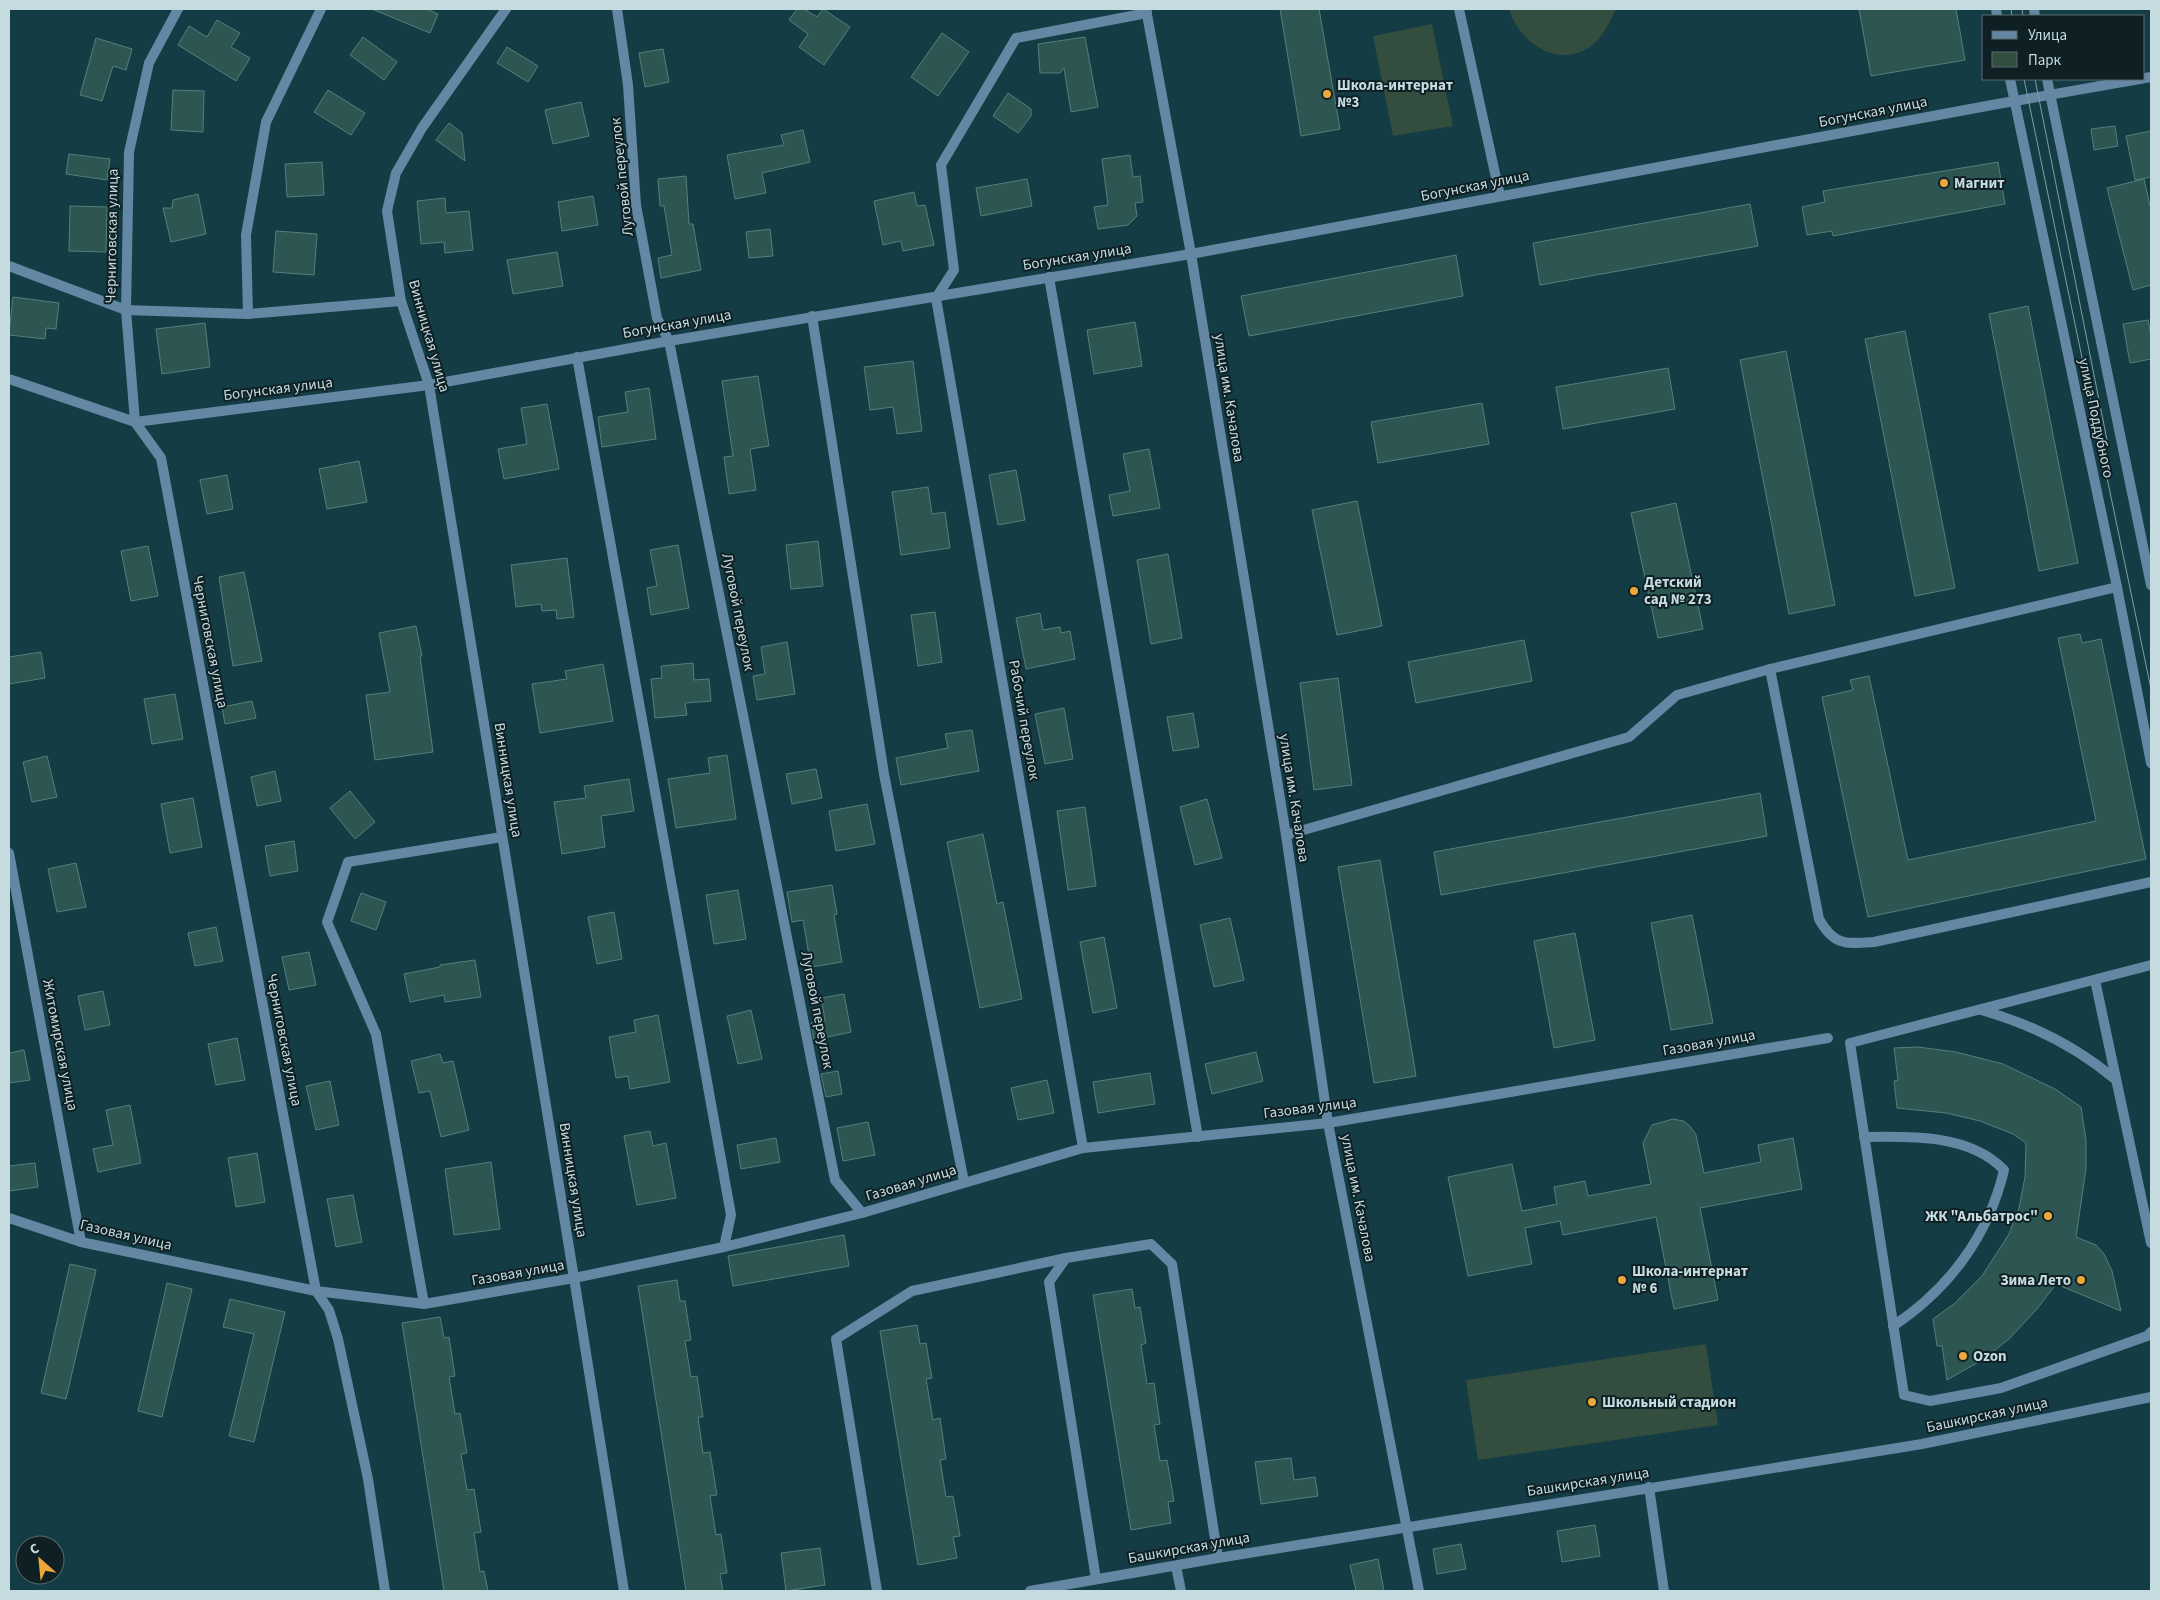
<svg xmlns="http://www.w3.org/2000/svg" width="2160" height="1600" viewBox="0 0 2160 1600" font-family="'Source Sans 3',sans-serif">
	<style>
		.green { fill: #334e3e }
		.building { fill: #2d5652; stroke: #557f7a }
		.lines { fill: none; stroke-linecap: round; stroke-linejoin: round }
		.service { stroke: #6487a3; stroke-width: 10 }
		.minor { stroke: #6487a3; stroke-width: 10 }
		.tram { stroke: #809da4; stroke-width: 1 }
		.poi-dot { fill: #eda83c; stroke: #0f2024; stroke-width: 2 }
		.labels { text-anchor: middle; dominant-baseline: central; stroke-width: 4; stroke-linejoin: round; paint-order: stroke }
		.poi-label { font-size: 15px; font-weight: bold; fill: #c5dbe0; stroke: #0f2024; text-anchor: start }
		.street-label { font-size: 15px; fill: #c5dbe0; stroke: #0f2024 }
	</style>
	<rect width="100%" height="100%" fill="#133c45"/>
	<g class="green">
		<path d="M1509,9H1616C1610,21 1602,39 1590,47C1557,69 1519,42 1509,9Z"/>
		<polygon points="1432,24 1453,126 1393,136 1373,36"/>
		<polygon points="1706,1344 1718,1425 1478,1460 1466,1380"/>
	</g>
	<g class="building">
		<polygon points="372,9 426,9 438,14 430,33"/>
		<polygon points="797,9 804,9 817,17 823,9 850,27 824,65 799,47 808,34 789,20"/>
		<polygon points="1280,9 1319,9 1340,129 1301,136"/>
		<polygon points="1859,9 1956,9 1965,60 1871,76"/>
		<polygon points="217,20 240,33 231,47 250,58 236,81 178,45 189,26 207,37"/>
		<polygon points="942,33 969,52 938,96 911,77"/>
		<polygon points="363,37 397,62 384,80 350,55"/>
		<polygon points="1085,37 1098,107 1071,112 1064,68 1060,73 1040,73 1038,44"/>
		<polygon points="96,38 132,49 126,70 113,66 102,101 80,95"/>
		<polygon points="507,47 538,66 528,82 497,63"/>
		<polygon points="663,49 669,82 645,87 639,53"/>
		<polygon points="173,90 204,91 203,132 171,130"/>
		<polygon points="328,90 365,113 351,135 314,112"/>
		<polygon points="1008,93 1031,109 1031,116 1018,133 993,116"/>
		<polygon points="581,102 589,136 553,144 545,110"/>
		<polygon points="449,123 462,133 465,161 436,140"/>
		<polygon points="2115,126 2118,146 2094,150 2091,129"/>
		<polygon points="803,130 810,162 762,173 766,193 735,199 727,155 784,145 781,135"/>
		<polygon points="2151,131 2151,177 2135,180 2126,136"/>
		<polygon points="69,154 110,159 107,180 66,174"/>
		<polygon points="1130,155 1133,177 1140,176 1143,202 1135,203 1137,216 1128,225 1098,229 1094,207 1108,205 1102,159"/>
		<polygon points="322,162 324,195 287,197 285,164"/>
		<polygon points="1998,162 2005,204 1833,236 1832,231 1807,235 1802,207 1825,202 1823,191"/>
		<polygon points="686,176 689,224 693,224 701,270 661,278 658,258 672,255 664,206 660,206 658,179"/>
		<polygon points="1027,179 1032,206 981,216 976,188"/>
		<polygon points="2144,179 2151,210 2151,285 2133,290 2107,188"/>
		<polygon points="914,192 917,206 925,205 934,245 903,251 901,241 883,245 874,201"/>
		<polygon points="198,194 206,234 171,242 163,208 172,208 173,200"/>
		<polygon points="593,196 598,225 562,231 558,202"/>
		<polygon points="445,198 446,213 469,211 473,250 445,253 444,242 421,244 417,201"/>
		<polygon points="1750,204 1758,246 1540,285 1533,243"/>
		<polygon points="70,206 107,207 106,252 69,251"/>
		<polygon points="770,229 773,256 749,258 746,232"/>
		<polygon points="276,231 317,234 314,275 273,272"/>
		<polygon points="557,252 563,286 513,294 507,260"/>
		<polygon points="1456,255 1463,296 1249,336 1241,296"/>
		<polygon points="13,297 59,303 56,329 46,328 45,339 9,335"/>
		<polygon points="2028,306 2078,563 2039,571 1989,314"/>
		<polygon points="2148,320 2151,336 2151,359 2130,363 2123,324"/>
		<polygon points="1135,322 1142,366 1094,374 1087,330"/>
		<polygon points="205,323 210,367 162,374 156,329"/>
		<polygon points="1905,331 1955,588 1915,596 1865,339"/>
		<polygon points="1786,351 1835,605 1789,614 1740,360"/>
		<polygon points="913,361 922,431 897,434 893,407 870,410 864,367"/>
		<polygon points="1668,368 1675,409 1563,429 1556,387"/>
		<polygon points="758,376 769,446 750,449 756,490 729,494 724,457 733,456 722,381"/>
		<polygon points="649,388 656,439 602,447 598,417 628,412 625,392"/>
		<polygon points="1482,403 1489,444 1378,463 1371,422"/>
		<polygon points="547,404 559,469 504,479 498,449 527,444 521,408"/>
		<polygon points="1149,449 1160,508 1113,516 1109,495 1130,491 1123,454"/>
		<polygon points="359,461 367,502 327,509 319,469"/>
		<polygon points="1016,470 1025,520 998,525 989,475"/>
		<polygon points="227,475 233,509 207,514 200,480"/>
		<polygon points="928,487 932,514 945,512 950,548 901,555 892,492"/>
		<polygon points="1357,501 1382,626 1337,635 1312,510"/>
		<polygon points="1676,503 1703,629 1658,638 1631,513"/>
		<polygon points="818,541 823,586 791,589 786,545"/>
		<polygon points="678,545 689,608 651,615 647,588 657,586 650,550"/>
		<polygon points="148,546 158,596 131,601 121,551"/>
		<polygon points="1168,554 1182,638 1151,644 1137,560"/>
		<polygon points="567,558 574,617 557,619 556,610 542,611 541,604 516,607 511,565"/>
		<polygon points="244,572 262,661 233,666 219,577"/>
		<polygon points="935,612 942,662 918,666 911,615"/>
		<polygon points="1040,613 1043,630 1060,627 1061,633 1070,631 1075,659 1026,669 1016,618"/>
		<polygon points="416,626 422,656 420,656 433,752 375,760 366,695 390,692 379,633"/>
		<polygon points="2080,634 2082,643 2101,639 2146,859 1868,917 1822,697 1853,690 1850,680 1869,676 1908,860 2096,821 2058,638"/>
		<polygon points="1524,640 1532,681 1416,703 1408,662"/>
		<polygon points="787,642 795,694 757,700 753,676 765,674 761,647"/>
		<polygon points="41,652 45,678 9,684 9,657"/>
		<polygon points="693,663 694,680 709,679 711,701 685,703 687,715 655,718 651,679 662,678 661,666"/>
		<polygon points="603,664 613,721 540,733 532,684 567,679 565,671"/>
		<polygon points="1338,678 1352,785 1314,790 1300,683"/>
		<polygon points="175,694 183,739 152,744 144,699"/>
		<polygon points="252,701 256,718 225,724 222,707"/>
		<polygon points="1064,708 1073,759 1045,764 1035,714"/>
		<polygon points="1193,713 1199,747 1173,751 1167,717"/>
		<polygon points="972,730 979,771 901,785 896,758 948,748 945,734"/>
		<polygon points="727,755 736,819 676,828 668,779 710,773 708,758"/>
		<polygon points="47,756 57,797 32,802 23,762"/>
		<polygon points="816,769 822,798 792,804 786,774"/>
		<polygon points="275,771 281,801 257,806 251,777"/>
		<polygon points="629,779 634,811 601,816 605,847 562,854 554,802 586,798 584,786"/>
		<polygon points="350,791 375,822 355,839 330,808"/>
		<polygon points="1760,793 1767,836 1441,895 1434,852"/>
		<polygon points="193,798 202,847 170,853 161,804"/>
		<polygon points="1207,799 1222,858 1195,865 1180,807"/>
		<polygon points="867,804 875,844 836,851 829,811"/>
		<polygon points="1085,807 1096,886 1068,890 1057,811"/>
		<polygon points="983,834 997,904 1003,902 1022,999 980,1008 947,842"/>
		<polygon points="294,841 298,871 270,876 265,846"/>
		<polygon points="1380,860 1416,1076 1374,1083 1338,867"/>
		<polygon points="76,863 86,907 57,912 48,869"/>
		<polygon points="832,885 837,914 834,915 842,962 811,967 803,920 792,922 787,892"/>
		<polygon points="738,890 746,939 714,944 706,895"/>
		<polygon points="361,893 386,902 376,930 351,921"/>
		<polygon points="614,912 622,959 597,964 588,917"/>
		<polygon points="1692,915 1713,1023 1671,1030 1651,923"/>
		<polygon points="1230,918 1244,980 1214,987 1200,925"/>
		<polygon points="216,927 223,961 195,966 188,933"/>
		<polygon points="1575,933 1595,1040 1554,1048 1534,941"/>
		<polygon points="1104,937 1117,1008 1093,1013 1080,942"/>
		<polygon points="309,952 316,985 289,990 282,957"/>
		<polygon points="475,960 481,997 445,1002 444,995 410,1002 404,974 440,967 440,965"/>
		<polygon points="103,991 110,1025 85,1030 78,996"/>
		<polygon points="844,994 851,1032 814,1040 811,1023 825,1020 821,998"/>
		<polygon points="751,1010 762,1059 738,1064 727,1016"/>
		<polygon points="658,1015 670,1082 630,1089 628,1076 616,1078 609,1037 636,1032 634,1020"/>
		<polygon points="237,1038 245,1080 216,1085 208,1044"/>
		<polygon points="1918,1047 1956,1052 2003,1064 2055,1089 2081,1107 2086,1140 2086,1169 2076,1237 2096,1245 2104,1254 2112,1271 2121,1311 2056,1284 2037,1309 2009,1339 1982,1360 1947,1380 1942,1346 1937,1346 1933,1319 1954,1304 1982,1276 2009,1234 2019,1208 2025,1177 2026,1143 2013,1134 1980,1121 1946,1113 1897,1108 1894,1081 1898,1080 1894,1048"/>
		<polygon points="24,1050 30,1080 9,1083 9,1053"/>
		<polygon points="1256,1052 1263,1081 1212,1094 1205,1064"/>
		<polygon points="440,1054 443,1063 453,1061 469,1130 441,1137 430,1091 419,1093 411,1061"/>
		<polygon points="838,1071 842,1094 826,1097 821,1074"/>
		<polygon points="1150,1073 1155,1104 1098,1113 1093,1082"/>
		<polygon points="1047,1080 1054,1113 1018,1120 1011,1088"/>
		<polygon points="330,1081 339,1125 316,1130 306,1086"/>
		<polygon points="130,1105 141,1163 98,1172 93,1149 113,1145 106,1110"/>
		<polygon points="1673,1119 1683,1121 1690,1126 1696,1135 1704,1173 1761,1162 1758,1145 1793,1138 1802,1189 1700,1208 1718,1300 1674,1309 1656,1217 1563,1235 1560,1221 1525,1228 1532,1264 1468,1276 1448,1177 1512,1164 1522,1211 1557,1204 1554,1187 1585,1181 1588,1196 1651,1184 1643,1143 1652,1125"/>
		<polygon points="868,1122 875,1155 843,1161 837,1128"/>
		<polygon points="650,1131 653,1146 666,1143 676,1198 637,1205 624,1136"/>
		<polygon points="776,1138 780,1162 741,1169 737,1145"/>
		<polygon points="257,1153 265,1202 236,1207 228,1158"/>
		<polygon points="491,1162 500,1229 454,1235 445,1169"/>
		<polygon points="35,1163 38,1187 9,1191 9,1166"/>
		<polygon points="353,1195 362,1242 336,1247 327,1199"/>
		<polygon points="844,1235 849,1266 733,1286 728,1256"/>
		<polygon points="70,1264 96,1270 66,1399 41,1393"/>
		<polygon points="677,1280 680,1301 685,1301 691,1340 685,1341 691,1377 697,1376 703,1417 698,1417 703,1453 710,1452 717,1495 710,1496 716,1535 721,1534 727,1573 720,1574 723,1591 686,1591 638,1286"/>
		<polygon points="167,1283 192,1289 162,1417 138,1411"/>
		<polygon points="1132,1289 1135,1308 1140,1307 1146,1343 1141,1345 1147,1384 1154,1383 1160,1424 1154,1425 1160,1461 1167,1460 1174,1501 1168,1502 1171,1523 1131,1530 1093,1295"/>
		<polygon points="230,1299 285,1312 254,1442 229,1436 254,1334 223,1327"/>
		<polygon points="440,1317 444,1338 449,1337 455,1376 449,1377 455,1414 460,1413 467,1453 461,1454 467,1490 474,1489 481,1532 474,1533 480,1572 484,1571 488,1591 444,1591 402,1323"/>
		<polygon points="917,1325 920,1344 926,1343 932,1378 926,1379 933,1420 940,1418 946,1459 940,1460 946,1497 953,1496 960,1536 953,1537 957,1558 918,1565 880,1331"/>
		<polygon points="1291,1458 1294,1480 1315,1477 1318,1496 1261,1504 1255,1462"/>
		<polygon points="1595,1525 1600,1556 1562,1562 1557,1531"/>
		<polygon points="1461,1544 1466,1569 1437,1574 1433,1549"/>
		<polygon points="820,1548 825,1585 786,1591 781,1553"/>
		<polygon points="1378,1559 1384,1591 1356,1591 1350,1565"/>
	</g>
	<g class="lines">
		<g class="service">
			<polyline points="1459,9 1500,196"/>
			<path d="M1770,669L1819,919C1834,946 1846,944 1874,942L2151,882"/>
			<polyline points="2151,965 1850,1043 1904,1395 1930,1401 2001,1388 2147,1336 2151,1332"/>
			<polyline points="2095,980 2151,1243"/>
			<path d="M1981,1010C2031,1024 2077,1047 2116,1080"/>
			<path d="M1864,1137C1910,1136 1970,1134 2004,1170C1989,1235 1949,1289 1893,1326"/>
			<polyline points="574,1278 624,1591"/>
			<polyline points="316,1291 329,1310 338,1339 368,1479 385,1591"/>
			<polyline points="1096,1579 1049,1282 1066,1258 1151,1244 1172,1264 1218,1558"/>
			<polyline points="877,1591 836,1339 912,1291 1066,1258"/>
		</g>
		<g class="minor">
			<polyline points="178,9 149,63 129,152 126,310 135,422 161,458 316,1291"/>
			<polyline points="506,9 422,128 396,173 387,211 401,301 429,385 574,1278"/>
			<polyline points="617,9 628,85 636,205 657,318 669,341 835,1180 862,1213"/>
			<polyline points="1146,9 1191,254 1286,835 1328,1123 1419,1591"/>
			<polyline points="1996,9 1997,16"/>
			<polyline points="2034,9 2035,16"/>
			<polyline points="2010,79 2117,587 2151,763"/>
			<polyline points="2047,79 2151,585"/>
			<polyline points="9,266 126,310 248,314 401,301"/>
			<polyline points="1049,277 1198,1137"/>
			<polyline points="248,314 246,235 266,122 321,9"/>
			<polyline points="812,316 884,774 964,1182"/>
			<polyline points="577,357 731,1215 724,1247"/>
			<polyline points="9,379 135,422 429,385 669,341 1191,254 1992,105 2151,77"/>
			<polyline points="1286,835 1629,737 1677,695 1770,669 2117,587"/>
			<polyline points="9,853 81,1242"/>
			<polyline points="1083,1148 936,298 954,270 941,165 1016,38 1147,13"/>
			<polyline points="9,1218 81,1242 316,1291 424,1304 574,1278 724,1247 862,1213 1083,1148 1328,1123 1828,1038"/>
			<polyline points="424,1304 376,1034 327,922 348,862 502,837"/>
			<polyline points="1649,1487 1664,1591"/>
			<polyline points="1176,1566 1181,1591"/>
			<polyline points="1030,1591 1218,1558 1922,1444 2151,1397"/>
		</g>
		<g class="tram">
			<polyline points="2011,9 2012,16"/>
			<polyline points="2022,9 2023,16"/>
			<polyline points="2024,79 2151,689"/>
			<polyline points="2035,79 2107,440"/>
		</g>
	</g>
	<g class="poi-dot">
		<circle cx="1327" cy="94" r="5"/>
		<circle cx="1944" cy="183" r="5"/>
		<circle cx="1634" cy="591" r="5"/>
		<circle cx="2048" cy="1216" r="5"/>
		<circle cx="1622" cy="1280" r="5"/>
		<circle cx="2081" cy="1280" r="5"/>
		<circle cx="1963" cy="1356" r="5"/>
		<circle cx="1592" cy="1402" r="5"/>
	</g>
	<g class="labels">
		<g class="poi-label">
			<text x="1337" y="85">Школа-интернат<tspan x="1337" dy="17">№3</tspan></text>
			<text x="1954" y="183">Магнит</text>
			<text x="1644" y="582">Детский<tspan x="1644" dy="17">сад № 273</tspan></text>
			<text x="2038" y="1216" text-anchor="end">ЖК "Альбатрос"</text>
			<text x="1632" y="1271">Школа-интернат<tspan x="1632" dy="17">№ 6</tspan></text>
			<text x="2071" y="1280" text-anchor="end">Зима Лето</text>
			<text x="1973" y="1356">Ozon</text>
			<text x="1602" y="1402">Школьный стадион</text>
		</g>
		<g class="street-label">
			<text transform="translate(1873 112) rotate(-11)">Богунская улица</text>
			<text transform="translate(622 177) rotate(-96)">Луговой переулок</text>
			<text transform="translate(1475 186) rotate(-11)">Богунская улица</text>
			<text transform="translate(112 236) rotate(-89)">Черниговская улица</text>
			<text transform="translate(1077 257) rotate(-9)">Богунская улица</text>
			<text transform="translate(677 324) rotate(-10)">Богунская улица</text>
			<text transform="translate(429 336) rotate(74)">Винницкая улица</text>
			<text transform="translate(278 389) rotate(-7)">Богунская улица</text>
			<text transform="translate(1229 398) rotate(81)">улица им. Качалова</text>
			<text transform="translate(2096 418) rotate(78)">улица Поддубного</text>
			<text transform="translate(738 612) rotate(79)">Луговой переулок</text>
			<text transform="translate(210 642) rotate(79)">Черниговская улица</text>
			<text transform="translate(1024 720) rotate(80)">Рабочий переулок</text>
			<text transform="translate(508 780) rotate(81)">Винницкая улица</text>
			<text transform="translate(1294 798) rotate(81)">улица им. Качалова</text>
			<text transform="translate(817 1010) rotate(79)">Луговой переулок</text>
			<text transform="translate(284 1040) rotate(79)">Черниговская улица</text>
			<text transform="translate(1709 1043) rotate(-10)">Газовая улица</text>
			<text transform="translate(60 1045) rotate(79)">Житомирская улица</text>
			<text transform="translate(1310 1108) rotate(-7)">Газовая улица</text>
			<text transform="translate(573 1180) rotate(81)">Винницкая улица</text>
			<text transform="translate(911 1183) rotate(-17)">Газовая улица</text>
			<text transform="translate(1358 1198) rotate(79)">улица им. Качалова</text>
			<text transform="translate(126 1235) rotate(13)">Газовая улица</text>
			<text transform="translate(518 1273) rotate(-10)">Газовая улица</text>
			<text transform="translate(1987 1415) rotate(-12)">Башкирская улица</text>
			<text transform="translate(1588 1482) rotate(-9)">Башкирская улица</text>
			<text transform="translate(1189 1548) rotate(-10)">Башкирская улица</text>
		</g>
	</g>
	<rect width="2160" height="1600" fill="none" stroke="#c5dbe0" stroke-width="20"/>
	<rect x="1982" y="15" width="162" height="65" fill="#0f2024" stroke="#586b6f"/>
	<rect x="1992" y="31" width="25" height="8" fill="#6487a3" stroke="#586b6f"/>
	<text x="2028" y="40" font-size="15" fill="#c5dbe0">Улица</text>
	<rect x="1992" y="52" width="25" height="15" fill="#334e3e" stroke="#586b6f"/>
	<text x="2028" y="65" font-size="15" fill="#c5dbe0">Парк</text>
	<g transform="translate(40 1560) rotate(333)"><circle r="24" fill="#0f2024" stroke="#586b6f"/>
	<path d="M0-4L9 19L0 12L-9 19Z" fill="#eda83c"/>
	<text y="-8" font-size="14" font-weight="bold" text-anchor="middle" fill="#c5dbe0">С</text>
	</g>
</svg>
